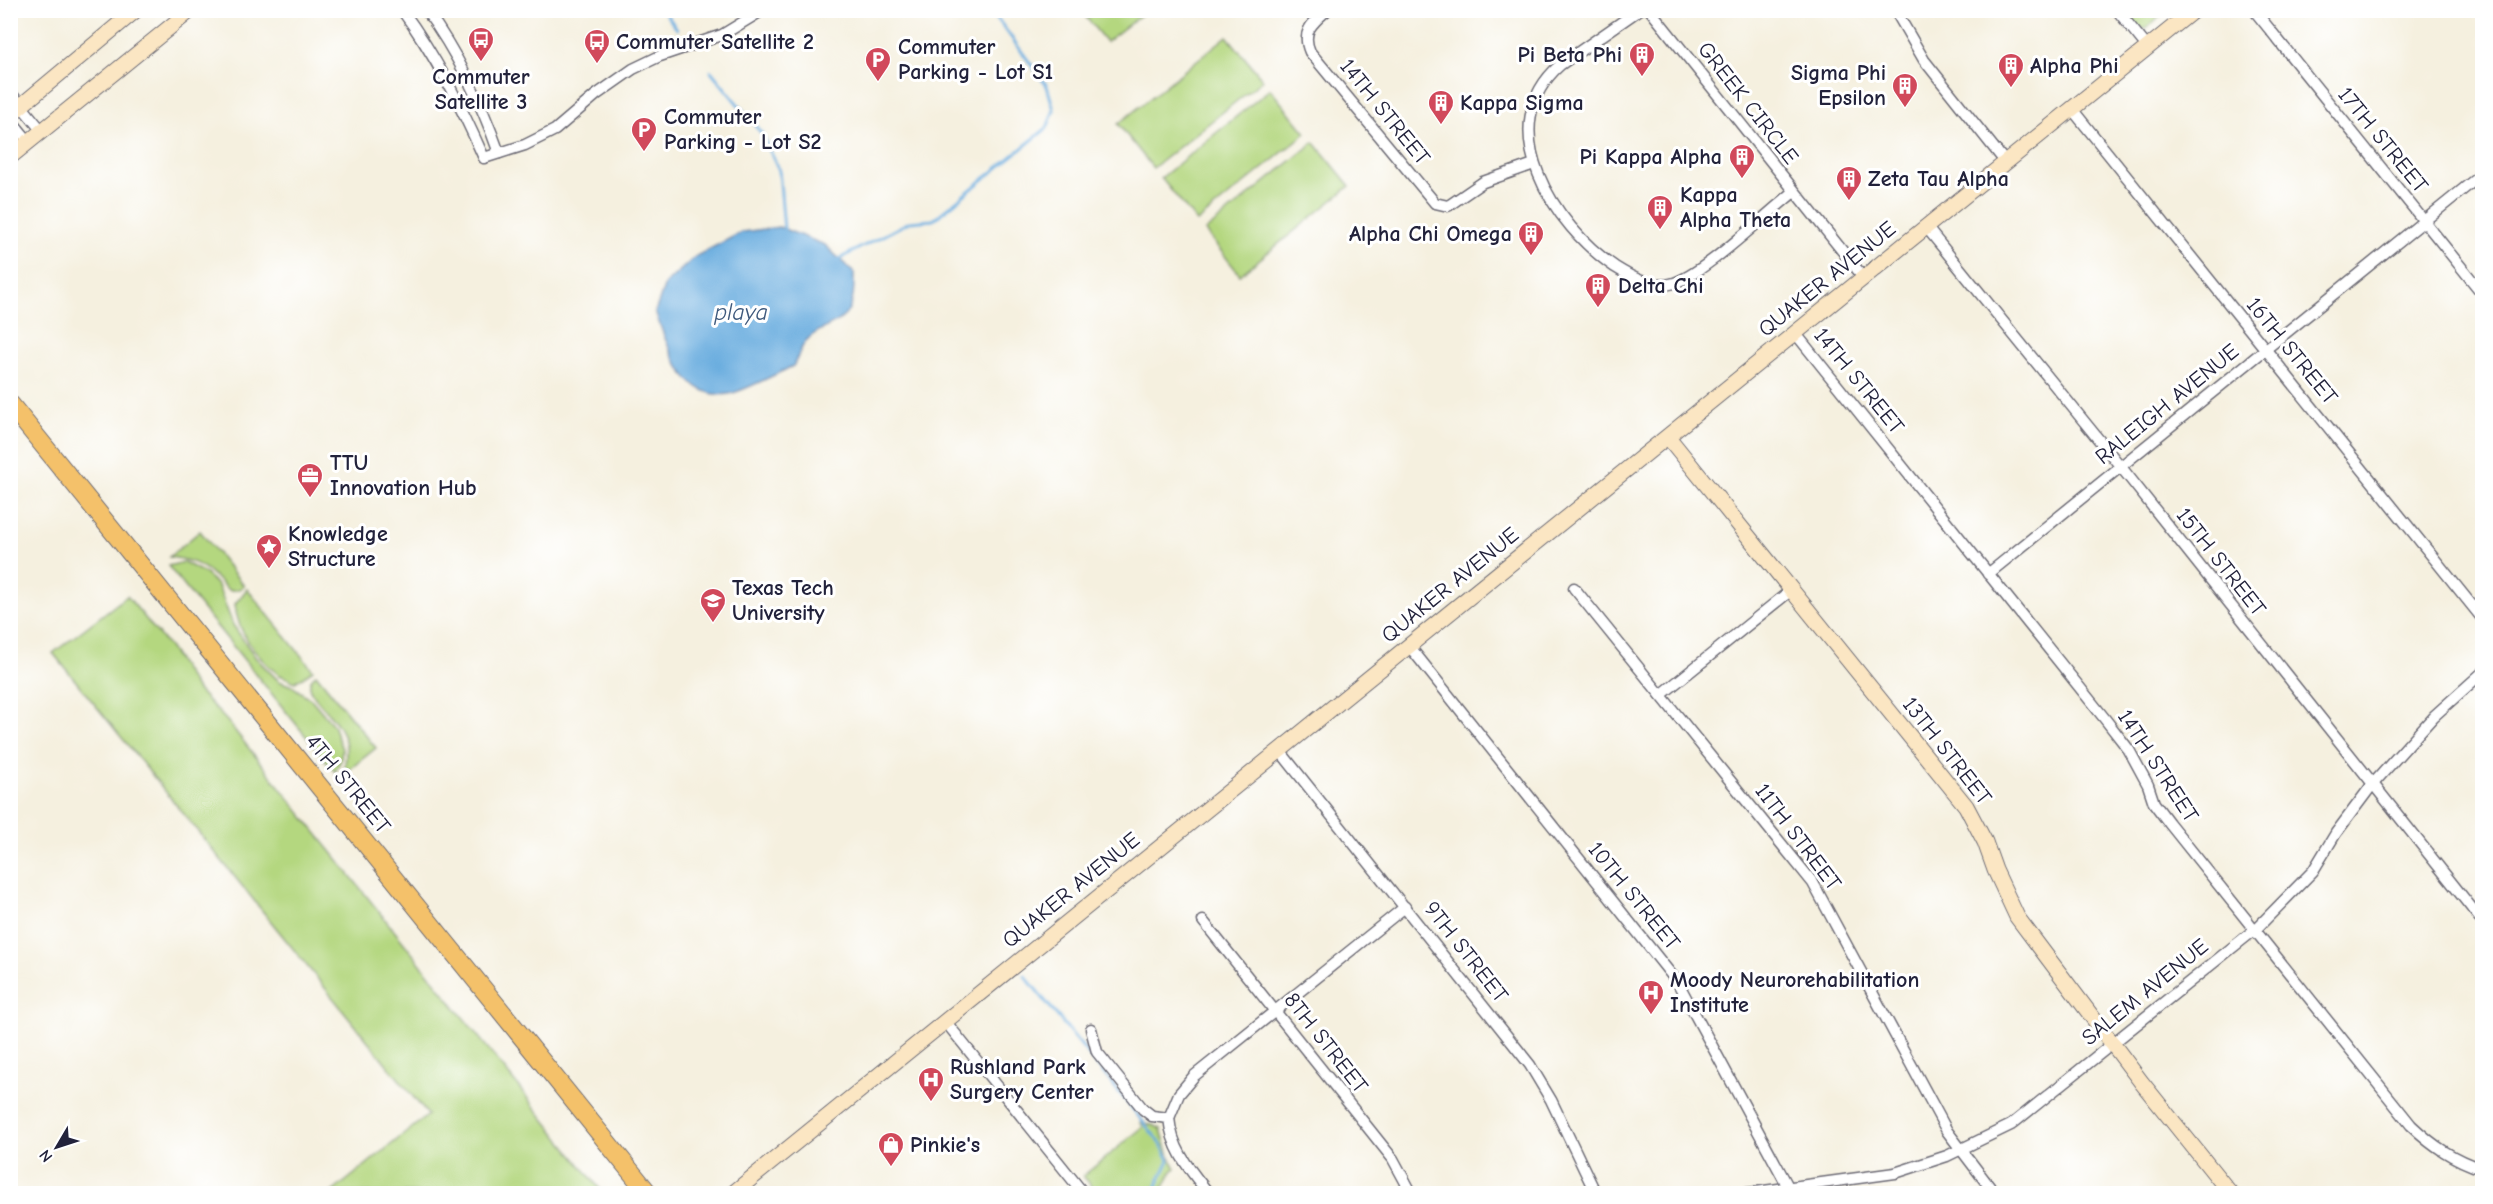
<svg xmlns="http://www.w3.org/2000/svg" width="2493" height="1204" viewBox="0 0 2493 1204" font-family="'Comic Neue',sans-serif">
	<style>
		.green { fill: #b4d77f; stroke: #6b7c5d; stroke-width: 1.5 }
		.water { fill: #6aaddf; stroke: #46688d; stroke-width: 1.5 }
		.lines { fill: none; stroke-linecap: round; stroke-linejoin: round }
		.stream { stroke: #6aaddf; stroke-width: 3 }
		.street-casing { stroke: #6c6a74; stroke-width: 13 }
		.secondary-casing { stroke: #6c6a74; stroke-width: 17 }
		.primary-casing { stroke: #6c6a74; stroke-width: 20 }
		.street { stroke: #fff; stroke-width: 10 }
		.secondary { stroke: #fbe6c3; stroke-width: 15 }
		.primary { stroke: #f4c16a; stroke-width: 18 }
		.labels { text-anchor: middle; dominant-baseline: central; stroke-width: 6; stroke-linejoin: round; paint-order: stroke }
		.poi-label { font-size: 22px; font-weight: bold; fill: #22223b; stroke: #fff; text-anchor: start }
		.street-label { font-size: 22px; fill: #22223b; stroke: #fff }
		.water-label { font-size: 24px; font-style: italic; fill: #3f5a7d; stroke: #fff }
	</style>
	<rect width="100%" height="100%" fill="#fff"/>
	<filter id="ink" filterUnits="userSpaceOnUse"><feTurbulence type="fractalNoise" baseFrequency=".0167" numOctaves="2"/><feDisplacementMap in="SourceGraphic" scale="12" xChannelSelector="R" yChannelSelector="G"/><feConvolveMatrix kernelMatrix="1 2 1 2 8 2 1 2 1" color-interpolation-filters="sRGB"/></filter>
	<filter id="wash" filterUnits="userSpaceOnUse"><feTurbulence type="fractalNoise" baseFrequency=".008" numOctaves="4" result="noise"/><feDisplacementMap in="SourceGraphic" scale="24" xChannelSelector="R" yChannelSelector="G"/><feGaussianBlur stdDeviation="1.35" result="paint"/><feColorMatrix in="noise" values="0 0 0 0 0 0 0 0 0 0 0 0 0 0 0 0 0 1.4 0 .05"/><feComposite in="paint" operator="in"/></filter>
	<g filter="url(#wash)">
		<rect width="100%" height="100%" fill="#f5f0df"/>
		<g class="green">
			<polygon points="1081,11 1080,11 1146,11 1106,42"/>
			<polygon points="2125,11 2168,11 2144,29 2139,28"/>
			<polygon points="1227,36 1263,80 1153,168 1118,124"/>
			<polygon points="1270,89 1306,133 1197,222 1161,178"/>
			<polygon points="1314,142 1350,186 1240,275 1205,231"/>
			<path d="M200,531L244,586C239,590 235,591 229,590C223,586 220,581 214,576C200,562 188,560 169,557Z"/>
			<polygon points="184,562 206,574 218,586 233,625 256,658 279,681 292,686 312,700 333,725 342,749 341,760 335,772 168,566"/>
			<path d="M247,589L313,670L295,682C290,679 284,677 278,674C256,657 237,632 235,604Z"/>
			<polygon points="127,596 169,647 196,688 228,722 603,1193 331,1193 428,1115 53,653"/>
			<path d="M316,674L376,748L345,773C344,766 347,755 346,746C343,722 321,709 310,690V681Z"/>
			<polygon points="1141,1123 1153,1125 1161,1129 1169,1156 1176,1168 1172,1171 1161,1193 1098,1193 1083,1176 1143,1127"/>
		</g>
		<path class="water" d="M779,227L825,245L854,273C854,287 855,308 842,318C831,327 816,329 806,341C800,348 798,359 793,366C778,373 742,392 729,394C683,401 668,345 655,312L665,284L696,256L742,232Z"/>
		<g class="lines">
			<g class="stream">
				<polyline points="663,10 677,29"/>
				<polyline points="711,71 762,134 779,170 784,229"/>
				<polyline points="839,259 909,222 933,220 1047,128 1054,110 1047,86 991,10"/>
				<polyline points="1025,976 1161,1144 1169,1160 1153,1194"/>
			</g>
		</g>
	</g>
	<g filter="url(#ink)">
		<g class="lines">
			<defs>
				<g id="street">
					<path d="M402,10C436,56 461,106 484,158L525,145L555,130L596,95L633,69L660,56L722,35L763,10"/>
					<path d="M426,10C458,54 481,102 499,153"/>
					<path d="M1327,10C1312,23 1301,32 1310,52L1435,203L1448,206L1483,182L1534,164"/>
					<path d="M1639,10L1560,65C1490,127 1554,226 1615,267C1631,277 1650,288 1670,284C1700,278 1767,213 1794,192"/>
					<polyline points="1650,10 1864,278"/>
					<polyline points="1895,10 1924,60 2006,163"/>
					<polyline points="2117,10 2148,48"/>
					<polyline points="2254,10 2482,293"/>
					<polyline points="10,92 42,131"/>
					<polyline points="2072,109 2482,618"/>
					<polyline points="10,119 29,142"/>
					<polyline points="1927,228 2121,467 2482,921"/>
					<path d="M1796,334L2105,719L2129,750L2148,785L2154,803L2169,823L2411,1125C2433,1146 2454,1160 2482,1169"/>
					<polyline points="1988,574 2482,174"/>
					<polyline points="1574,588 1813,883 1947,1131 1995,1194"/>
					<polyline points="1410,647 1678,983 1792,1194"/>
					<polyline points="1661,695 1790,591"/>
					<polyline points="1280,751 1530,1065 1551,1100 1596,1194"/>
					<polyline points="1203,921 1393,1159 1412,1194"/>
					<polyline points="945,1021 1084,1194"/>
					<path d="M1091,1029L1097,1052L1143,1109L1152,1116L1169,1118C1172,1150 1190,1170 1209,1194"/>
					<polyline points="1169,1118 1179,1094 1194,1076 1405,907"/>
					<polyline points="1741,1194 1895,1173 1947,1156 2011,1125 2258,927 2313,871 2336,833 2372,785 2434,716 2482,673"/>
				</g>
				<g id="secondary">
					<polyline points="10,115 136,10"/>
					<polyline points="10,157 191,10"/>
					<polyline points="1668,437 1966,806 1985,842 1995,870 2017,917 2142,1083 2231,1194"/>
					<polyline points="732,1194 2194,10"/>
				</g>
				<polyline id="primary" points="10,404 649,1194"/>
			</defs>
			<use href="#street" class="street-casing"/>
			<use href="#secondary" class="secondary-casing"/>
			<use href="#primary" class="primary-casing"/>
			<use href="#street" class="street"/>
			<use href="#secondary" class="secondary"/>
			<use href="#primary" class="primary"/>
		</g>
	</g>
	<defs>
		<symbol id="bus-pin" viewBox="-11 -11 22 30"><path d="M0 17L-7.5 6A9.5 9.5 0 1 1 7.5 6Z" fill="#d1495b" stroke="#fff"/><path d="M-5-6H5V4H4V6H2V4H-2V6H-4V4H-5ZM-3.5-4V0h7V-4ZM-3.5 1.2v1.5H-2V1.2ZM2 1.2v1.5H3.5V1.2Z" fill="#fff"/></symbol>
		<symbol id="building-pin" viewBox="-11 -11 22 30"><path d="M0 17L-7.5 6A9.5 9.5 0 1 1 7.5 6Z" fill="#d1495b" stroke="#fff"/><path d="M-4-6H4V6H1V3H-1V6H-4ZM-2.5-4.3h1.7v1.8h-1.7ZM.8-4.3h1.7v1.8H.8ZM-2.5-1h1.7V.8h-1.7ZM.8-1h1.7V.8H.8Z" fill="#fff"/></symbol>
		<symbol id="parking-pin" viewBox="-11 -11 22 30"><path d="M0 17L-7.5 6A9.5 9.5 0 1 1 7.5 6Z" fill="#d1495b" stroke="#fff"/><path d="M-3.5-5.5H1a3.5 3.5 0 0 1 0 7H-1V5.5H-3.5ZM-1-3.4V-.6H.8a1.4 1.4 0 0 0 0-2.8Z" fill="#fff"/></symbol>
		<symbol id="office-pin" viewBox="-11 -11 22 30"><path d="M0 17L-7.5 6A9.5 9.5 0 1 1 7.5 6Z" fill="#d1495b" stroke="#fff"/><path d="M-6-3h4V-5.5h4V-3h4V5H-6ZM-1-4.5V-3h2v-1.5ZM-6 0V1H6V0Z" fill="#fff"/></symbol>
		<symbol id="sight-pin" viewBox="-11 -11 22 30"><path d="M0 17L-7.5 6A9.5 9.5 0 1 1 7.5 6Z" fill="#d1495b" stroke="#fff"/><path d="M0-6L1.8-2.2L6-1.7L2.9 1.2L3.7 5.4L0 3.3L-3.7 5.4L-2.9 1.2L-6-1.7L-1.8-2.2Z" fill="#fff"/></symbol>
		<symbol id="university-pin" viewBox="-11 -11 22 30"><path d="M0 17L-7.5 6A9.5 9.5 0 1 1 7.5 6Z" fill="#d1495b" stroke="#fff"/><path d="M0-5L7-2L0 1L-7-2ZM-4 1L0 2.5L4 1V4Q0 6-4 4Z" fill="#fff"/></symbol>
		<symbol id="hospital-pin" viewBox="-11 -11 22 30"><path d="M0 17L-7.5 6A9.5 9.5 0 1 1 7.5 6Z" fill="#d1495b" stroke="#fff"/><path d="M-5-5h3v3.5h4V-5h3V5h-3V1.5h-4V5h-3Z" fill="#fff"/></symbol>
		<symbol id="shop-pin" viewBox="-11 -11 22 30"><path d="M0 17L-7.5 6A9.5 9.5 0 1 1 7.5 6Z" fill="#d1495b" stroke="#fff"/><path d="M-5-2.5h2.3a2.7 3.5 0 0 1 5.4 0H5L5.5 6h-11ZM-1.5-2.5h3a1.5 2.3 0 0 0-3 0Z" fill="#fff"/></symbol>
	</defs>
	<g fill-rule="evenodd">
		<use href="#bus-pin" x="466" y="25" width="30" height="40"/>
		<use href="#bus-pin" x="582" y="27" width="30" height="40"/>
		<use href="#building-pin" x="1627" y="40" width="30" height="40"/>
		<use href="#parking-pin" x="863" y="45" width="30" height="40"/>
		<use href="#building-pin" x="1996" y="51" width="30" height="40"/>
		<use href="#building-pin" x="1890" y="71" width="30" height="40"/>
		<use href="#building-pin" x="1426" y="88" width="30" height="40"/>
		<use href="#parking-pin" x="629" y="115" width="30" height="40"/>
		<use href="#building-pin" x="1727" y="142" width="30" height="40"/>
		<use href="#building-pin" x="1834" y="164" width="30" height="40"/>
		<use href="#building-pin" x="1645" y="193" width="30" height="40"/>
		<use href="#building-pin" x="1516" y="219" width="30" height="40"/>
		<use href="#building-pin" x="1583" y="271" width="30" height="40"/>
		<use href="#office-pin" x="295" y="461" width="30" height="40"/>
		<use href="#sight-pin" x="254" y="532" width="30" height="40"/>
		<use href="#university-pin" x="698" y="586" width="30" height="40"/>
		<use href="#hospital-pin" x="1636" y="978" width="30" height="40"/>
		<use href="#hospital-pin" x="916" y="1065" width="30" height="40"/>
		<use href="#shop-pin" x="876" y="1130" width="30" height="40"/>
	</g>
	<g class="labels">
		<g class="poi-label">
			<text x="616" y="42">Commuter Satellite 2</text>
			<text x="898" y="47">Commuter<tspan x="898" dy="25">Parking - Lot S1</tspan></text>
			<text x="1622" y="55" text-anchor="end">Pi Beta Phi</text>
			<text x="2030" y="66">Alpha Phi</text>
			<text x="1886" y="73" text-anchor="end">Sigma Phi<tspan x="1886" dy="25">Epsilon</tspan></text>
			<text x="481" y="77" text-anchor="middle">Commuter<tspan x="481" dy="25">Satellite 3</tspan></text>
			<text x="1460" y="103">Kappa Sigma</text>
			<text x="664" y="117">Commuter<tspan x="664" dy="25">Parking - Lot S2</tspan></text>
			<text x="1722" y="157" text-anchor="end">Pi Kappa Alpha</text>
			<text x="1868" y="179">Zeta Tau Alpha</text>
			<text x="1680" y="195">Kappa<tspan x="1680" dy="25">Alpha Theta</tspan></text>
			<text x="1512" y="234" text-anchor="end">Alpha Chi Omega</text>
			<text x="1618" y="286">Delta Chi</text>
			<text x="330" y="463">TTU<tspan x="330" dy="25">Innovation Hub</tspan></text>
			<text x="288" y="534">Knowledge<tspan x="288" dy="25">Structure</tspan></text>
			<text x="732" y="588">Texas Tech<tspan x="732" dy="25">University</tspan></text>
			<text x="1670" y="980">Moody Neurorehabilitation<tspan x="1670" dy="25">Institute</tspan></text>
			<text x="950" y="1067">Rushland Park<tspan x="950" dy="25">Surgery Center</tspan></text>
			<text x="910" y="1145">Pinkie's</text>
		</g>
		<g class="street-label">
			<text transform="translate(1748 103) rotate(52)">GREEK CIRCLE</text>
			<text transform="translate(1385 112) rotate(51)">14TH STREET</text>
			<text transform="translate(2383 140) rotate(51)">17TH STREET</text>
			<text transform="translate(1827 279) rotate(-39)">QUAKER AVENUE</text>
			<text transform="translate(2292 351) rotate(51)">16TH STREET</text>
			<text transform="translate(1859 381) rotate(51)">14TH STREET</text>
			<text transform="translate(2167 404) rotate(-39)">RALEIGH AVENUE</text>
			<text transform="translate(2221 562) rotate(52)">15TH STREET</text>
			<text transform="translate(1450 585) rotate(-39)">QUAKER AVENUE</text>
			<text transform="translate(1947 751) rotate(52)">13TH STREET</text>
			<text transform="translate(2158 766) rotate(57)">14TH STREET</text>
			<text transform="translate(348 784) rotate(51)">4TH STREET</text>
			<text transform="translate(1798 837) rotate(53)">11TH STREET</text>
			<text transform="translate(1071 890) rotate(-39)">QUAKER AVENUE</text>
			<text transform="translate(1634 896) rotate(51)">10TH STREET</text>
			<text transform="translate(1466 952) rotate(52)">9TH STREET</text>
			<text transform="translate(2145 992) rotate(-39)">SALEM AVENUE</text>
			<text transform="translate(1326 1043) rotate(52)">8TH STREET</text>
		</g>
		<g class="water-label">
			<text x="741" y="312">playa</text>
		</g>
	</g>
	<rect width="2493" height="1204" fill="none" stroke="#fff" stroke-width="36"/>
	<g transform="translate(57 1147) rotate(231)" stroke="#ffffff" stroke-width="4.5" paint-order="stroke">
	<path d="M0-4.5L10 22L0 15L-10 22Z" fill="#22223b"/>
	<text y="-9" font-size="16" font-weight="bold" text-anchor="middle" fill="#22223b">N</text>
	</g>
</svg>
